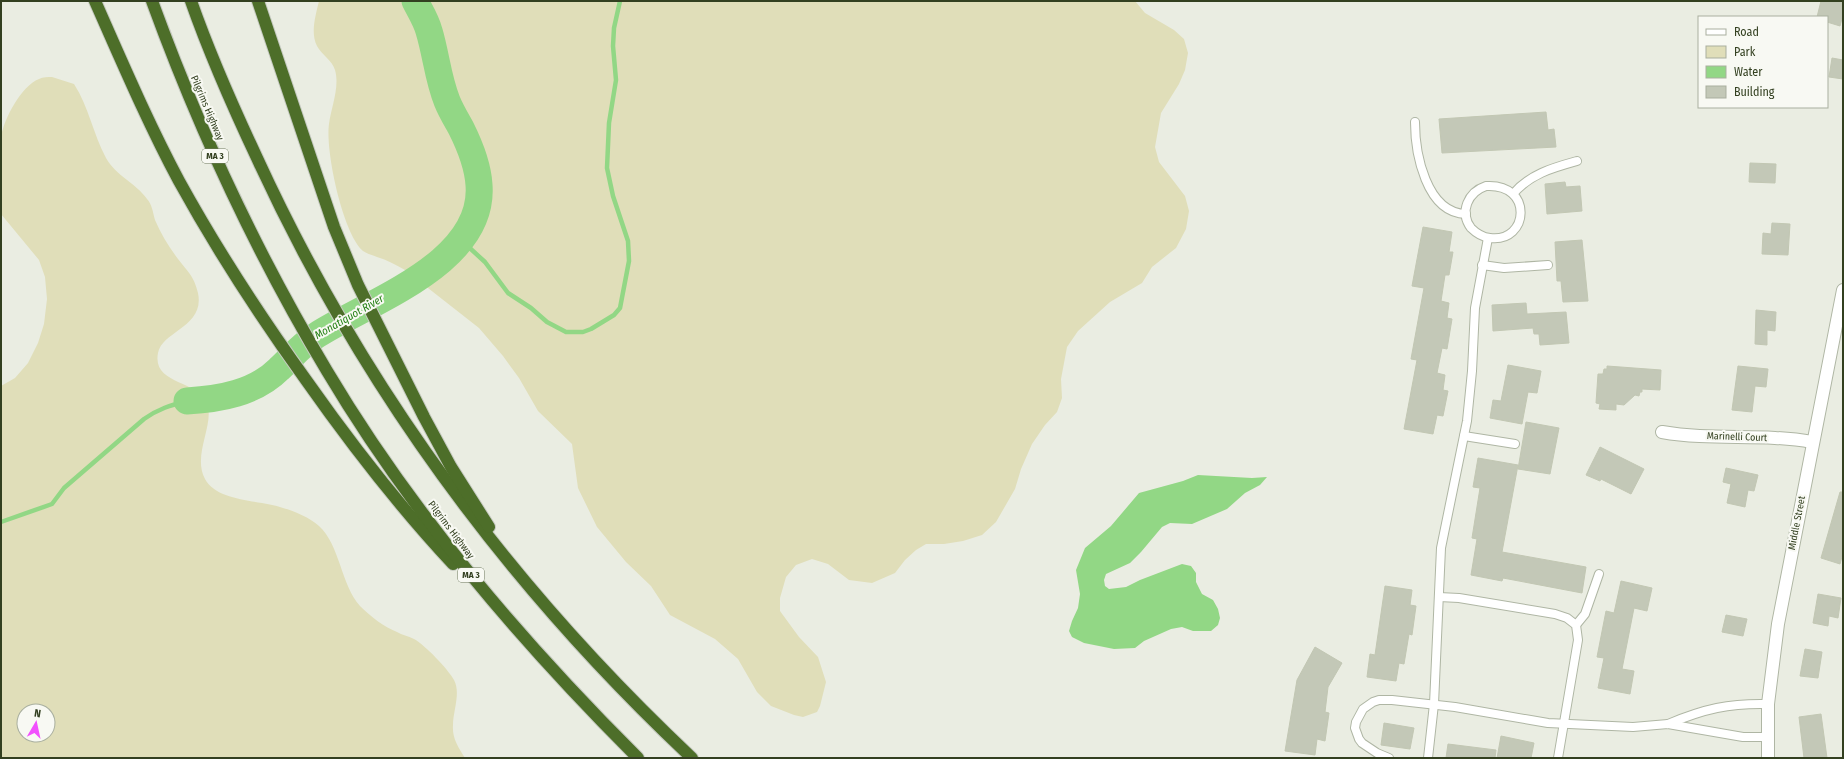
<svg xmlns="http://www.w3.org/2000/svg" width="1844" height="759" viewBox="0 0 1844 759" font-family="'Fira Sans Condensed',sans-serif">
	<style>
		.green { fill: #e0deb9; fill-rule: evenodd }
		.water { fill: #92d785 }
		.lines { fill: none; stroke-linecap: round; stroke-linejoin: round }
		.stream { stroke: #92d785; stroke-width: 4.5 }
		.river { stroke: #92d785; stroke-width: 27 }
		.building { fill: #c3c8b7; stroke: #c2c7b3 }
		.service-casing { stroke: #afb6a4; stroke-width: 10 }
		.minor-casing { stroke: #afb6a4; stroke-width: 14 }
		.tertiary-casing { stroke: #afb6a4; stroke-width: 14 }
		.motorway-casing { stroke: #c6cac1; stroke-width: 14 }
		.service { stroke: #fff; stroke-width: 8 }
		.minor { stroke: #fff; stroke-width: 12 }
		.tertiary { stroke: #fff; stroke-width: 12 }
		.motorway { stroke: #4d6e29; stroke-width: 12 }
		.labels { text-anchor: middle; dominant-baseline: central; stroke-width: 4; stroke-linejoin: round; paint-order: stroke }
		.shield { fill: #f8f9f3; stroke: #6e785f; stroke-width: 1 }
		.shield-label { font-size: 9px; font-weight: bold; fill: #334020 }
		.street-label { font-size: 10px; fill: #334020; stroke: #f8f9f3 }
		.water-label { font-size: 11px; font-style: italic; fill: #258115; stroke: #f8f9f3 }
	</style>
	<rect width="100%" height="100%" fill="#eaede2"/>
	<g class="green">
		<path d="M319,1H1135L1145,13L1174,30L1184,39L1188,53L1185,70L1179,84L1161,113L1155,147L1159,162L1185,196L1189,211L1186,229L1176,248L1152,267L1142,283L1110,302L1078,331L1067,347L1061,379L1062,398L1057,412L1045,425L1032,444L1021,469L1015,489L996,522L982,535L963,541L944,544H926L916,550L905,560L895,573L872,583L849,580L828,564L812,559L796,565L786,577L780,598V611L799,637L818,657L826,682L820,706L817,712L803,717L794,715L771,706L757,692L738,659L715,639L670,615L651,586L626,562L597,527L578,488L572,444L538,411L519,378L503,356L479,328L405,270C396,265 387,260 377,257C373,255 367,254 363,251C343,234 325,151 329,124C331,108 340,87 335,70C332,60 322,55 317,46C310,33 316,14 319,1Z"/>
		<path d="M52,77L74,84C89,107 93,134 106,158C116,176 136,183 147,199C152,204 153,213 155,220C161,234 169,247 178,259C188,272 194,276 198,293C205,327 162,331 158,353C152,385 197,379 207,404C215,424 192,455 205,479C217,502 261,500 283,508C295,511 310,518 319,526C340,545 341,585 360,606C370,616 384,627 397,632C402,635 408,636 414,639C425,645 448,669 454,680C461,693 453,711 453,725C452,738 458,747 465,758H1V386L15,378L28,363L38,343L44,324L47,299L45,277L39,260L1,214V137C4,119 21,86 39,79C43,77 48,77 52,77ZM24,711H48V735H24Z"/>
	</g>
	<polygon class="water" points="1198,475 1252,478 1267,477 1260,485 1245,493 1227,509 1192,524 1170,523 1162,527 1141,552 1130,563 1106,574 1104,580 1105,586 1109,589 1126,587 1140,580 1182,564 1191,566 1196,573 1196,582 1202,594 1213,600 1218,609 1220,618 1218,625 1211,631 1193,631 1182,627 1171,629 1144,641 1135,648 1114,649 1084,643 1072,637 1069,631 1072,621 1078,608 1080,594 1076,570 1085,548 1111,526 1139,493 1183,481"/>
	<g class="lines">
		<g class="stream">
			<polyline points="461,240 485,262 508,293 531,308 547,322 566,332 583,332 591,329 614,315 620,308 629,261 628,241 613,196 607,168 609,123 616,80 613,46 614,28 620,1"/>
			<path d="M1,522L52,504L64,488L144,419C158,409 171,405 187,401"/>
		</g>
		<path class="river" d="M187,401C220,399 255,393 279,369C292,357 302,344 317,335C370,301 485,263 479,185C478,167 469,144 461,128C456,119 451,111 447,101C438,79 436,54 429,31C426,20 420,11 415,1"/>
	</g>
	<g class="building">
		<polygon points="1821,1 1843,1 1843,15 1840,26 1827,22 1827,17 1817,17"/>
		<polygon points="1832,58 1843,60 1843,79 1829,77"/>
		<polygon points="1546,112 1548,130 1554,129 1556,147 1442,153 1439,119"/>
		<polygon points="1750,163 1776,164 1775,183 1749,182"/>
		<polygon points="1565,182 1566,187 1580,186 1582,211 1547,214 1545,184"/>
		<polygon points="1772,223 1790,224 1788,255 1762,254 1763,233 1771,234"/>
		<polygon points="1423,227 1452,232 1449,252 1453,252 1449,275 1445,275 1441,301 1449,303 1447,318 1452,319 1447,349 1442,348 1437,373 1445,375 1443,390 1448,391 1443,416 1437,415 1433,434 1404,429 1417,360 1411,359 1424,288 1412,286"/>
		<polygon points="1582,240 1588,301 1563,302 1561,281 1557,281 1555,242"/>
		<polygon points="1526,303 1527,314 1566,312 1569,343 1540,345 1539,334 1534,334 1533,328 1493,331 1492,305"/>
		<polygon points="1756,310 1776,312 1775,331 1767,330 1767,345 1755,344"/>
		<polygon points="1508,365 1541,371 1537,393 1528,392 1522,424 1490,418 1493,400 1501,401"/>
		<polygon points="1607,366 1661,370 1660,390 1642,389 1642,392 1640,392 1639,396 1635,395 1624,405 1616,404 1616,410 1599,409 1600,404 1596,403 1598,374 1603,374 1604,369 1607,369"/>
		<polygon points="1738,366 1768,369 1766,387 1755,386 1752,412 1732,410"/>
		<polygon points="1526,422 1559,428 1550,474 1518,469"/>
		<polygon points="1600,447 1644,469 1631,494 1601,479 1600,481 1586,475"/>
		<polygon points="1478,458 1518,465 1502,552 1586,567 1582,593 1503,578 1502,581 1471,575 1477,539 1472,538 1480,488 1473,487"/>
		<polygon points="1726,468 1758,475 1754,491 1748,490 1745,507 1727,503 1731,484 1723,482"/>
		<polygon points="1840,492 1843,492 1843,553 1840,564 1821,558"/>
		<polygon points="1621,581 1652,588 1647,611 1634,608 1622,669 1634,671 1630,694 1598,688 1604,658 1597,657 1606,611 1614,613"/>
		<polygon points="1385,586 1412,590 1410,605 1416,606 1412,635 1409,634 1404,664 1399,663 1396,681 1367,677 1370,654 1375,655"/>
		<polygon points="1818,594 1841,598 1838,618 1829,616 1828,626 1813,623"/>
		<polygon points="1726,615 1747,619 1743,636 1722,632"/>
		<polygon points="1315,647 1342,663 1328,687 1325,712 1329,713 1325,741 1317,739 1315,755 1285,751 1297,680"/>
		<polygon points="1805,649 1822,652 1818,678 1800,676"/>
		<polygon points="1821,714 1827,758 1804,758 1799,717"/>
		<polygon points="1384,723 1414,728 1410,749 1381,745"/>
		<polygon points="1501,736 1534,743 1531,758 1497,758"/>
		<polygon points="1448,744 1496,750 1495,758 1446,758"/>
	</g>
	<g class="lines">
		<defs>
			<g id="service">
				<path d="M1415,122C1415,153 1426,213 1466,214"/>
				<path d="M1486,186C1534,183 1529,243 1490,238C1482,237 1476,233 1471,228C1459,212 1468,192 1486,186Z"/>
				<path d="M1513,194C1530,174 1552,168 1577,161"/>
				<polyline points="1482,265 1504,268 1548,265"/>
				<polyline points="1464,436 1515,444"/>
				<polyline points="1439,597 1459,598 1555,614 1567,618 1576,625 1578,640 1558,758"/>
				<polyline points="1576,625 1585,614 1599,574"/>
				<path d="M1668,724C1704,709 1729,703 1768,704"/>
				<polyline points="1389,758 1377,753 1362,743 1359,739 1355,728 1356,722 1363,709 1373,702 1379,700 1392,700 1455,707 1548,723 1633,727 1668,724 1743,737 1767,737"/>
				<polyline points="1428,758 1434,704 1441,548 1467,421 1472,371 1475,308 1488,238"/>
			</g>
			<path id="minor" d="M1662,432C1712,441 1763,433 1812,442"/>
			<polyline id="tertiary" points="1768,758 1768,704 1778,624 1843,290"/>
			<g id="motorway">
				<path d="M95,1C122,62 148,123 179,181C217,250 260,316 306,380C351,444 399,506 453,564"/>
				<path d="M152,1C199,130 257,254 327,371C412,514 521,641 638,758"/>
				<path d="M191,1C210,55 233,107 257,158C362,387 509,586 692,758"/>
				<polyline points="258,1 334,227 358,285 424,417 451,467 489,527"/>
			</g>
		</defs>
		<use href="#service" class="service-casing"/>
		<use href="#minor" class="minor-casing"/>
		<use href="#tertiary" class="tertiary-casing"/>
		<use href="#motorway" class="motorway-casing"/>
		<use href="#service" class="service"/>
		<use href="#minor" class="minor"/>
		<use href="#tertiary" class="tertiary"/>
		<use href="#motorway" class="motorway"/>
	</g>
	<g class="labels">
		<g class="shield">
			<rect x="202" y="149" width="26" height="14" rx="3"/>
			<rect x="458" y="568" width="26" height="14" rx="3"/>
		</g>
		<g class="shield-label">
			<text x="215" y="156">MA 3</text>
			<text x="471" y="575">MA 3</text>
		</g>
		<g class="street-label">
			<text transform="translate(207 108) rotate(67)">Pilgrims Highway</text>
			<text transform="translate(1737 437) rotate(2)">Marinelli Court</text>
			<text transform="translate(1797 523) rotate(-79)">Middle Street</text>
			<text transform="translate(451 530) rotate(53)">Pilgrims Highway</text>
		</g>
		<g class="water-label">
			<text transform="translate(349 317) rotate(-30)">Monatiquot River</text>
		</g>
	</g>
	<rect width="1844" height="759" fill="none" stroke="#334020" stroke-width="4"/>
	<rect x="1698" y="16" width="130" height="92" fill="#f8f9f3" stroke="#a9af9f"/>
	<rect x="1706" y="29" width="20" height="6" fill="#ffffff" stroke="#a9af9f"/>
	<text x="1734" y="36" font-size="12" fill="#334020">Road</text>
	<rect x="1706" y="46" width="20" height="12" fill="#e0deb9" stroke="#a9af9f"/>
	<text x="1734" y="56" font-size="12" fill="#334020">Park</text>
	<rect x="1706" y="66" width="20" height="12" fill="#92d785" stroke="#a9af9f"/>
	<text x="1734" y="76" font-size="12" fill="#334020">Water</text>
	<rect x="1706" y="86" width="20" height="12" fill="#c3c8b7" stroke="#a9af9f"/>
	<text x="1734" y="96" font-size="12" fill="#334020">Building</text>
	<g transform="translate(36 723) rotate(9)"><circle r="19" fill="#f8f9f3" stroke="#a9af9f"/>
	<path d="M0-3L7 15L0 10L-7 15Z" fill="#f150fd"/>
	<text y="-6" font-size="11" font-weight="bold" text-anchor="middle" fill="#334020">N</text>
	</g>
</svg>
